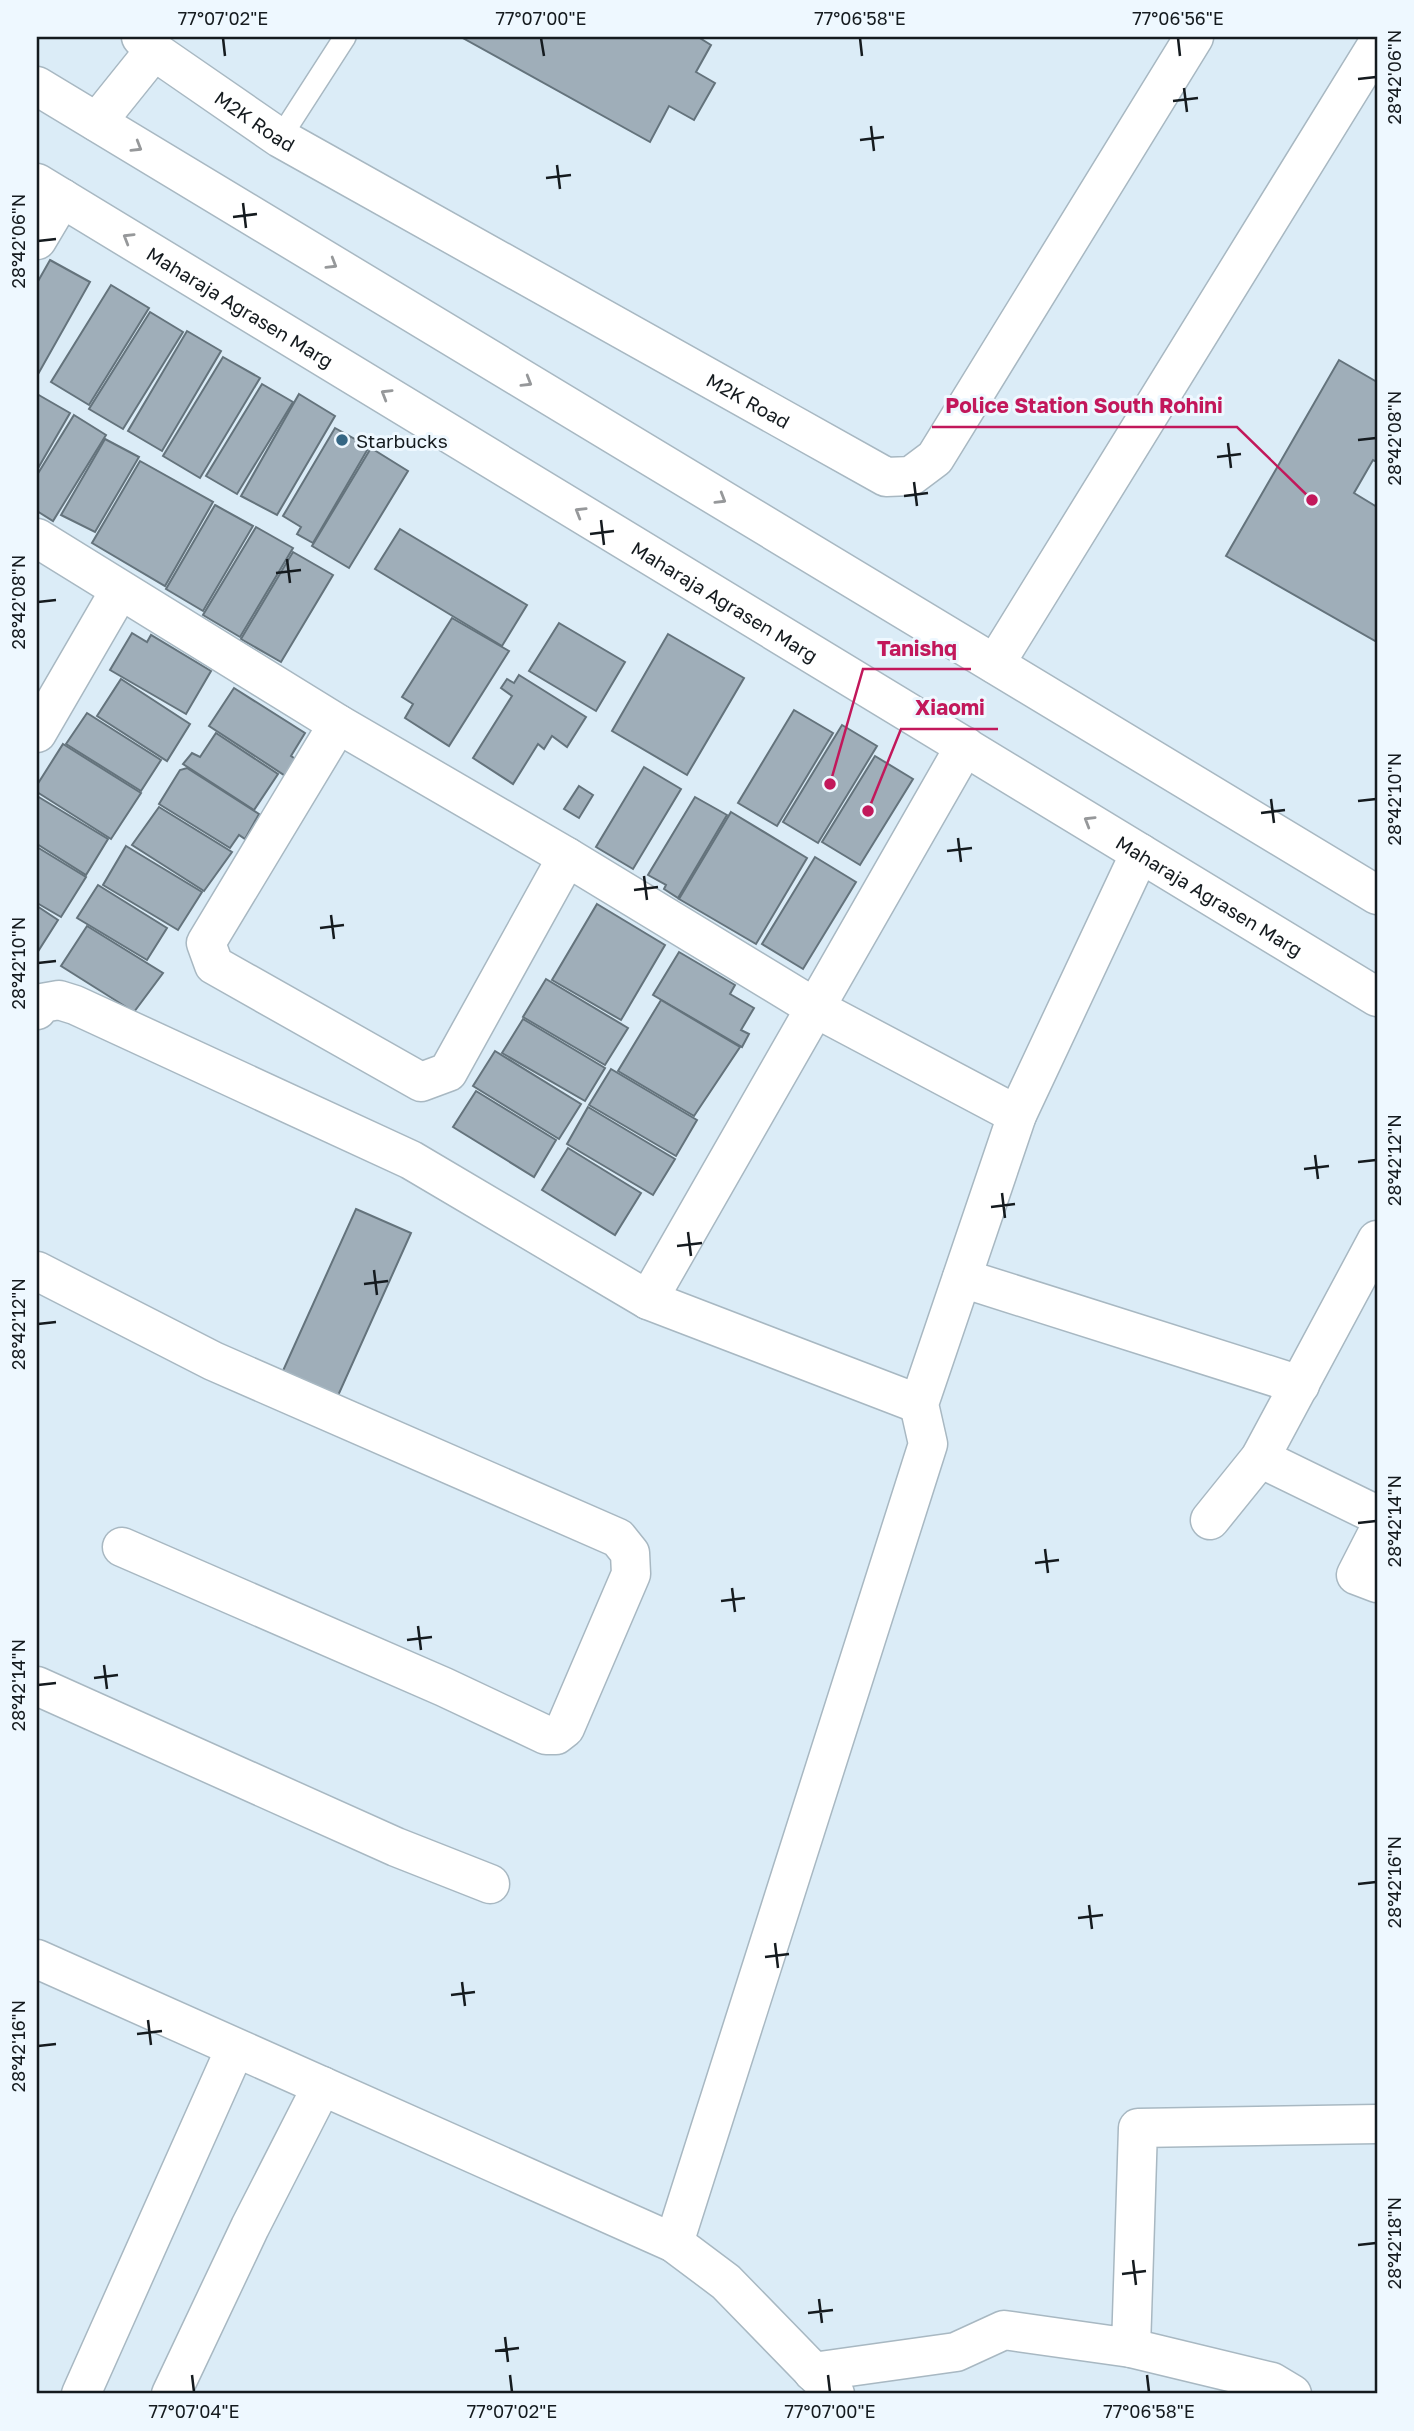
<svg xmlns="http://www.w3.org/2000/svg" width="1414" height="2431" viewBox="0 0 1414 2431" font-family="'Golos Text',sans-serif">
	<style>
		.building { fill: #9faeb9; stroke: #64737c; stroke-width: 2 }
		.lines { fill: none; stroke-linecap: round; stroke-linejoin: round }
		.lane-casing { stroke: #a8b8c2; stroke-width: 24 }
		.street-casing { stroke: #a8b8c2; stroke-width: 41 }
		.secondary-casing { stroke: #a8b8c2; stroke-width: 41 }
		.lane { stroke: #fff; stroke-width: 21 }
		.street { stroke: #fff; stroke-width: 38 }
		.secondary { stroke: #fff; stroke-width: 38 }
		.oneway { stroke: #96989a }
		.ticks { fill: none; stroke: #151b1f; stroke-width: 2.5 }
		.poi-dot { fill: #346684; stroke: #eef8ff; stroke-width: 2.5 }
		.labels { text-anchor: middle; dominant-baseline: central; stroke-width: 6; stroke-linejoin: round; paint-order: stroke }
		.street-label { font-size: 19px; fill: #151b1f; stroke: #eef8ff }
		.poi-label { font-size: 19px; fill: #151b1f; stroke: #eef8ff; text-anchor: start }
		.leader { fill: none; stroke: #c2185b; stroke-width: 2.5 }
		.callout-dot { fill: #c2185b; stroke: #eef8ff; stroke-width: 2.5 }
		.callout-label { font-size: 21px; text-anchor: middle; font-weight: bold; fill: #c2185b; stroke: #eef8ff; stroke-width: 6; stroke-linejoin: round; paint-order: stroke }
		.neatline { fill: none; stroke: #151b1f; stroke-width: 2.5 }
		.ticks-label { font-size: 18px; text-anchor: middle; fill: #151b1f }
	</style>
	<rect width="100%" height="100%" fill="#dbecf7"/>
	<g class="building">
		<polygon points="461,37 698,37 711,45 696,72 715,83 694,120 669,106 650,142"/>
		<polygon points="50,260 90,282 37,376 37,283"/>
		<polygon points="111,285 149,308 89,405 51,382"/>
		<polygon points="150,312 183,332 123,429 89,409"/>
		<polygon points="187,331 221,351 162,451 128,431"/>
		<polygon points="223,357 260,378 200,478 163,456"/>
		<polygon points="1339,360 1377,382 1377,462 1373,460 1354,493 1377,507 1377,642 1226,556"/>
		<polygon points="262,384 293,402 237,494 206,476"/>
		<polygon points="37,394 70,413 37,470"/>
		<polygon points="299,394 335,416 277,515 241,496"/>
		<polygon points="74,415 106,435 53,521 37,511 37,475"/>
		<polygon points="335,428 369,447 313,543 297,534 301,527 283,516"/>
		<polygon points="105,439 139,457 95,532 61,515"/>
		<polygon points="371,448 408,471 349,568 312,546"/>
		<polygon points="140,461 213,502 165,586 92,543"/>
		<polygon points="215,505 253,526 203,611 166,589"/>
		<polygon points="256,527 293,548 240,637 203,615"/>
		<polygon points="400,529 527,605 502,646 375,569"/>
		<polygon points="293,552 333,575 281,662 241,639"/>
		<polygon points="452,618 509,651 449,746 405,718 413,704 402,697"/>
		<polygon points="559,623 625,662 596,711 529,671"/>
		<polygon points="132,633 147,642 151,635 211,671 186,714 110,670"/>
		<polygon points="668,634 744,678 687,775 612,731"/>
		<polygon points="519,675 586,717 567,747 552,736 544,749 538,744 513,784 473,758 512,696 501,688 507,679 514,683"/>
		<polygon points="121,679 190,724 167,761 97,716"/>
		<polygon points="234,688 305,733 291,756 297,760 287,777 209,726"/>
		<polygon points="794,710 833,733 777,826 738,803"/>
		<polygon points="87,713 161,760 141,791 66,744"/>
		<polygon points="842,725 877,746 818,843 783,822"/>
		<polygon points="216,733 278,774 254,810 183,764 192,753 200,757"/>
		<polygon points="63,744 141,793 111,839 37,792 37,785"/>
		<polygon points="875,756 913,779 860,865 822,842"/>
		<polygon points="644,767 681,789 633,869 596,847"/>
		<polygon points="187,768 259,814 245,839 239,835 230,848 159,804 180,770"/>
		<polygon points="579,786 593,795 579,818 564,809"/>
		<polygon points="37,796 108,839 86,875 37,844"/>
		<polygon points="695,797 727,815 678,898 664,889 666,885 648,875"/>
		<polygon points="159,807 232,852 204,891 132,845"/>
		<polygon points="731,812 807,858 756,944 679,899"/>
		<polygon points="126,846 202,892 178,930 103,885"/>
		<polygon points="37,847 86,877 61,917 37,903"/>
		<polygon points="815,857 856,882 803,969 762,944"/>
		<polygon points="98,885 167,928 147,960 77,918"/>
		<polygon points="597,904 665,945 621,1020 552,980"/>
		<polygon points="37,906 58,920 37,953"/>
		<polygon points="87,926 163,973 134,1012 61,966"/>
		<polygon points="679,952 735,985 730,994 754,1008 741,1030 749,1034 742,1047 653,995"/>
		<polygon points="546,979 628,1028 605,1065 523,1017"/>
		<polygon points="661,1000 740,1047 694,1116 618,1071"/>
		<polygon points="523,1019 605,1068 585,1101 502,1053"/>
		<polygon points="495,1051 581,1104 559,1139 473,1086"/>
		<polygon points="611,1069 697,1120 676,1156 589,1105"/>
		<polygon points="476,1091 556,1140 534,1177 453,1127"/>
		<polygon points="588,1107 675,1159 653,1195 567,1144"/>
		<polygon points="568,1148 641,1193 615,1235 542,1190"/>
		<polygon points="356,1209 411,1233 332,1409 277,1384"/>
	</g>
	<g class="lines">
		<defs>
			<polyline id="lane" points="280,138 345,37"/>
			<g id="street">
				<path id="s1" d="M141,37L154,51L280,138L886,477L911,476L935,458L1194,37"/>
				<polyline points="97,122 154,51"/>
				<polyline points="37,240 62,198"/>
				<polyline points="37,538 338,724 567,857 817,1009 1017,1115"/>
				<polyline points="995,664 1377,45"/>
				<polyline points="338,724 206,943 214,965 421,1082 448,1072 567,857"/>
				<polyline points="37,733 120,590"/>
				<polyline points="37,1010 42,1003 59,1000 75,1005 411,1160 648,1300 919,1404"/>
				<polyline points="37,1271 213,1361 618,1538 630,1553 631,1574 565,1728 556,1735 546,1735 444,1687 122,1547"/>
				<polyline points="962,1278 1300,1385"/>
				<polyline points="648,1300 965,746"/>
				<polyline points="1260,1458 1377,1515"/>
				<polyline points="1210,1520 1260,1458 1377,1240"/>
				<polyline points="1377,1534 1356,1575 1377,1583"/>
				<polyline points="37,1686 396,1847 490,1884"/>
				<polyline points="37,1959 674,2243 726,2282 835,2394"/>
				<polyline points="674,2243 928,1444 919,1404 1017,1115 1140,853"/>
				<polyline points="1131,2348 1272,2382 1292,2394"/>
				<polyline points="813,2372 956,2352 1004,2330 1131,2348 1138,2128 1377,2124"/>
				<polyline points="81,2394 235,2049"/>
				<polyline points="171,2394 250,2227 322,2086"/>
			</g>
			<g id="secondary">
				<polyline points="37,86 1377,895"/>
				<path id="s2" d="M37,183L1377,997"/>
			</g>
		</defs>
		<use href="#lane" class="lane-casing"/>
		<use href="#street" class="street-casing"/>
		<use href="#secondary" class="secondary-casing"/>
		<use href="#lane" class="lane"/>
		<use href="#street" class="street"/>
		<use href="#secondary" class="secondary"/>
	</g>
	<defs><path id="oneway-chevron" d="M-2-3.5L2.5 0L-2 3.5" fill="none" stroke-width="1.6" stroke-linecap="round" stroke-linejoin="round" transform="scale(1.75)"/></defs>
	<g class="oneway">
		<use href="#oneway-chevron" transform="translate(137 147) rotate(31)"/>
		<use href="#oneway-chevron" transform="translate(128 238) rotate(-149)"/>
		<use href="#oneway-chevron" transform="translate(332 264) rotate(31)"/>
		<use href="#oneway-chevron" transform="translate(527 382) rotate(31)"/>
		<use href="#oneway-chevron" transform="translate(386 394) rotate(-149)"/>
		<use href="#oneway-chevron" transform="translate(721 499) rotate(31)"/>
		<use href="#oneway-chevron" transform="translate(580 512) rotate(-149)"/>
		<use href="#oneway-chevron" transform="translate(1089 821) rotate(-149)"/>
	</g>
	<path class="ticks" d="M223,38L225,56M541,38L544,56M860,38L862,56M1178,38L1180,56M1358,79L1376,77M1184,88L1187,112M1173,101L1198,98M871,126L874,151M860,140L884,137M557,165L560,189M546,178L571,175M243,203L246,228M233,217L257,214M38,241L56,239M1358,440L1376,438M1228,443L1231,468M1217,457L1241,454M914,482L917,506M904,496L928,493M601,520L604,545M590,534L614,531M287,559L290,583M276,573L301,570M38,602L56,600M1271,799L1274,823M1358,801L1376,799M1261,813L1285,810M958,838L961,862M947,851L972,848M644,876L647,900M634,890L658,887M331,915L334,939M320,928L344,925M38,963L56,961M1315,1155L1318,1179M1358,1162L1376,1160M1304,1169L1329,1166M1002,1193L1005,1218M991,1207L1015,1204M688,1232L691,1256M677,1246L702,1243M374,1270L377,1295M364,1284L388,1281M38,1324L56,1322M1358,1523L1376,1521M1045,1549L1048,1573M1035,1563L1059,1560M732,1588L735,1612M721,1601L745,1598M418,1626L421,1650M407,1640L432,1637M104,1665L107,1689M94,1678L118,1675M38,1685L56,1683M1358,1884L1376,1882M1089,1905L1092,1929M1078,1918L1103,1915M775,1943L778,1968M765,1957L789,1954M462,1982L465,2006M451,1995L475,1992M148,2020L151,2045M137,2034L162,2031M38,2046L56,2044M1358,2245L1376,2243M1133,2260L1136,2285M1122,2274L1146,2271M819,2299L822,2323M808,2313L833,2310M505,2337L508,2362M495,2351L519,2348M192,2375L194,2392M510,2375L512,2392M828,2375L830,2392M1147,2375L1149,2392"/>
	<circle class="poi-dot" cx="342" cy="440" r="7"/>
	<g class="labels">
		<g class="street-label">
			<text stroke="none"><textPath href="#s1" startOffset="142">M2K Road</textPath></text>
			<text stroke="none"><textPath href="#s2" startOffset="238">Maharaja Agrasen Marg</textPath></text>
			<text stroke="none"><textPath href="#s1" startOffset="709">M2K Road</textPath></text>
			<text stroke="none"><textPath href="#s2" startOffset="805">Maharaja Agrasen Marg</textPath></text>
			<text stroke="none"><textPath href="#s2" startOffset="1372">Maharaja Agrasen Marg</textPath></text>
		</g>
		<g class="poi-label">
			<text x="356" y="440">Starbucks</text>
		</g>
	</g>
	<path class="leader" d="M1312 500L1237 427H932M830 784L863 669H971M868 811L901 729H998"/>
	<g class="callout-dot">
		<circle cx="1312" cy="500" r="7"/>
		<circle cx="830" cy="784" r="7"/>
		<circle cx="868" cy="811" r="7"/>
	</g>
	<g class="callout-label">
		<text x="1084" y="413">Police Station South Rohini</text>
		<text x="917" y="656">Tanishq</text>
		<text x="950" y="715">Xiaomi</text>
	</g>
	<rect width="1414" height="2431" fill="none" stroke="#eef8ff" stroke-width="77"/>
	<rect x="38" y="38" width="1338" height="2354" class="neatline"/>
	<g class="ticks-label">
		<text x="223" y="25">77°07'02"E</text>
		<text x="541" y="25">77°07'00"E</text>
		<text x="860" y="25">77°06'58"E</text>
		<text x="1178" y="25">77°06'56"E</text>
		<text transform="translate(1395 77) rotate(-90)" y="6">28°42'06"N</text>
		<text transform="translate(19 241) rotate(-90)" y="6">28°42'06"N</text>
		<text transform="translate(1395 438) rotate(-90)" y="6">28°42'08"N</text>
		<text transform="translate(19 602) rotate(-90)" y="6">28°42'08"N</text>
		<text transform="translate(1395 799) rotate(-90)" y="6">28°42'10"N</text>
		<text transform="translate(19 963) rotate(-90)" y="6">28°42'10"N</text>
		<text transform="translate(1395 1160) rotate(-90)" y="6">28°42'12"N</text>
		<text transform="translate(19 1324) rotate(-90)" y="6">28°42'12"N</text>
		<text transform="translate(1395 1521) rotate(-90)" y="6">28°42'14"N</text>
		<text transform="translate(19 1685) rotate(-90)" y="6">28°42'14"N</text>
		<text transform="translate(1395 1882) rotate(-90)" y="6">28°42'16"N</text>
		<text transform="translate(19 2046) rotate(-90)" y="6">28°42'16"N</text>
		<text transform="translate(1395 2243) rotate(-90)" y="6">28°42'18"N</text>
		<text x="194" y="2418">77°07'04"E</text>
		<text x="512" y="2418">77°07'02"E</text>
		<text x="830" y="2418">77°07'00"E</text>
		<text x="1149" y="2418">77°06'58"E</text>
	</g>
</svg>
